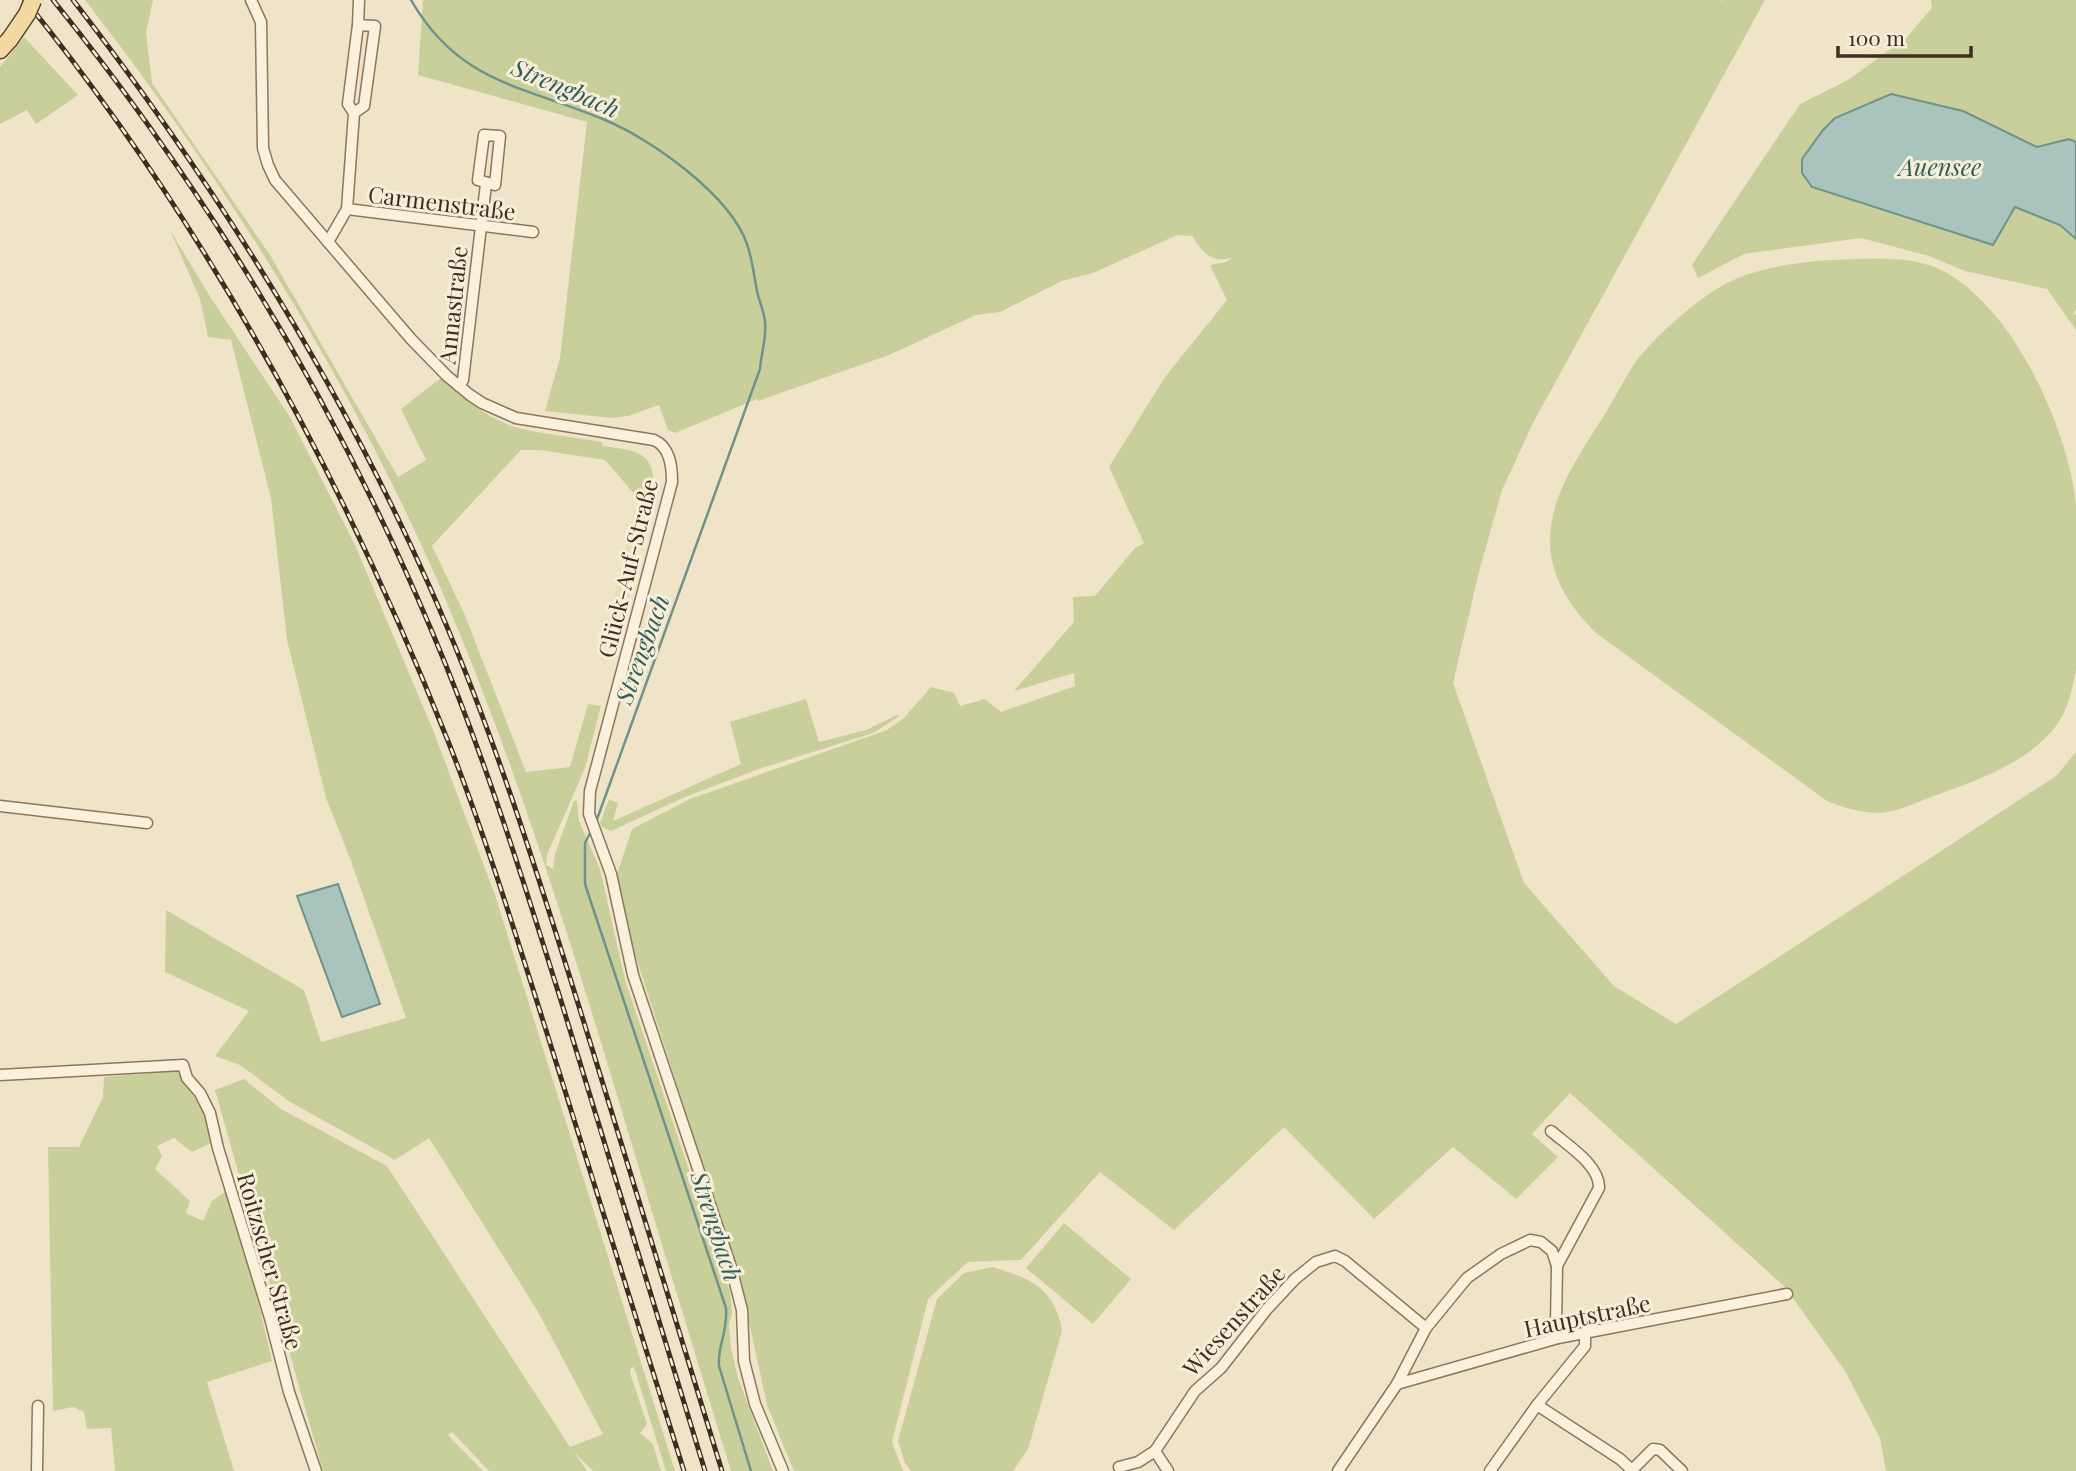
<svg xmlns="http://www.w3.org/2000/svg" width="2076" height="1471" viewBox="0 0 2076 1471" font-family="'Playfair Display',serif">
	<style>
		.farmland { fill: #e6deb5 }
		.green { fill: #c9cf9b }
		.water { fill: #a9c4bc; stroke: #6f938a; stroke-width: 2 }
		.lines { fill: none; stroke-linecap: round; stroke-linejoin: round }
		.stream { stroke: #6f938a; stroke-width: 2.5 }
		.street-casing { stroke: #8d765c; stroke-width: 13 }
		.primary-casing { stroke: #5b4430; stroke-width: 19 }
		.street { stroke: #faf1dc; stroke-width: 10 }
		.primary { stroke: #f3d9a0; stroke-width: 16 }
		.rail-casing { stroke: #3d2e20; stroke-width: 5 }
		.rail { stroke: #f7eed8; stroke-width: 2.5; stroke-dasharray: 8; stroke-linecap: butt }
		.primary-bridge-casing { stroke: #5b4430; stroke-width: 19; stroke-linecap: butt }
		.primary-bridge { stroke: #f3d9a0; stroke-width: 16 }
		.labels { text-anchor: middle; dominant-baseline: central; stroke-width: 6; stroke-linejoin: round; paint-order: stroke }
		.street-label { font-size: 23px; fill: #3d2e20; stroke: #f7eed8 }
		.water-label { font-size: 24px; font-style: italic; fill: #2f5d5a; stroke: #f7eed8 }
	</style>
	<rect width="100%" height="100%" fill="#f0e4c8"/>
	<polygon class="farmland" points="635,506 636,509 648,512 637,553 635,577 621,629 608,626"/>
	<g class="green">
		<path d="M85,0H153L146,32L152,83L270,255L398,477L426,460L401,409L441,378C463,399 489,420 519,428C546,435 575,437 602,442V446C632,450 657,450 653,490H649L637,497L605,460L540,450H521L432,546L464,613L526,772L570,767L588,704L601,706L585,768L547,855L546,865L553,869L555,854L574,801H577L579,821L600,869L625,980L730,1292L732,1313L729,1325L731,1348L738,1378L773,1471H731C691,1341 652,1212 613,1082C561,910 507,740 435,575C344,370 222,177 85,0Z"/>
		<path d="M423,0H1722L1721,3L1723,0H1765L1533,423L1502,490L1479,572L1453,683L1524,883L1614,986L1676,1024L2056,776L2076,752V1471H1886L1880,1438L1845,1371L1785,1287L1570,1093L1532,1134L1558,1157L1516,1199L1453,1147L1374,1219L1284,1127L1174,1230L1100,1172L1021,1260L968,1262L928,1299L892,1442L903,1471H794L767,1405L740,1280L630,939L617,874L632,829L690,799L887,730L904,718L931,687L954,693L960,706L985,699L1001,712L1075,686L1074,673L1014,691L1074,622L1073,597L1095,596L1135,548L1144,543L1109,467L1165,377L1227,300L1210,265L1226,262L1232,258C1211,263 1203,253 1192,236L1177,235L1093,273L1062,281L1000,312L976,315L889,355L758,401L757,399L675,433L668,430L659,405L628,416L612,418L545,411L560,358L587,122L418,75Z"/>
		<polygon points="1931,0 2076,0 2076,142 2068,139 2037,147 1963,111 1992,245 2015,207 2060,225 2076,239 2076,310 2073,313 2076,315 2076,330 2047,289 1965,271 1929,256 1861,238 1744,254 1698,278 1692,265 1800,104 1848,80 1906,38 1932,8"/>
		<polygon points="24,37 78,95 36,124 27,110 0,124 0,67"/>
		<polygon points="170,230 211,298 290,417 355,545 433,730 495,895 675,1471 666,1471 634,1367 631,1368 630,1373 647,1424 640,1433 653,1444 661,1471 593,1471 574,1452 587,1471 489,1471 452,1432 448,1435 483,1471 323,1471 215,1090 244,1079 281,1109 387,1166 570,1447 603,1434 537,1310 429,1138 395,1160 290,1102 240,1065 215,1056 249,1011 165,972 166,910 304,990 321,1042 406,1018 351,861 326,798 287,640 271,498 231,340 208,337 200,299"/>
		<path d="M1852,259C1879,258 1911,257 1937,268C2011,301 2068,427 2076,504C2076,522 2076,540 2076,558C2076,595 2076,633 2076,670C2072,689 2068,710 2056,726C2027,764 1975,781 1931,797C1915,803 1897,812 1879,813C1861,813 1844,808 1827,801L1596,633C1572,609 1552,581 1550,545C1548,495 1583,450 1608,409C1618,393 1626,374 1638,359C1657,334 1700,297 1727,283C1767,264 1809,261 1852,259Z"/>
		<polygon points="806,699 819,742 866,730 899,714 898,717 873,733 759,769 685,797 611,831 602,827 600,824 609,799 618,803 613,821 741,764 730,722"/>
		<polygon points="177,1071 204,1112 213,1142 192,1152 174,1138 157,1146 162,1156 155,1169 190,1201 186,1213 203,1221 212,1201 226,1191 260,1309 272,1361 207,1382 234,1471 115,1471 111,1428 87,1429 84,1412 73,1407 53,1411 48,1147 79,1147 103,1097 104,1077"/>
		<polygon points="1064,1223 1131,1279 1093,1324 1026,1268"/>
		<path d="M992,1267C1030,1278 1055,1288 1062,1331L1028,1449L1013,1471H911L905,1463L898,1441L937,1299L964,1273Z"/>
	</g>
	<g class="water">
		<polygon points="1891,94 1963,111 2037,147 2069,139 2076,142 2076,239 2060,225 2015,207 1993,245 1812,187 1802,173 1802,159 1823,130 1835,118"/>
		<polygon points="338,884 380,1004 342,1017 297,896"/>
	</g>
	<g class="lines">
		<g class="stream">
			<path d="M411,0C459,84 525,86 605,120C651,139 730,195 747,244C752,258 754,275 757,291C759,301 764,311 765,322C767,336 761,354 760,369L596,822"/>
			<path d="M591,831L585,843V884L726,1308C728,1332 717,1347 719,1366L751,1471"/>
		</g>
		<defs>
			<g id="street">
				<path d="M251,0L261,22L263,148L268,165L275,180L411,339L447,376L470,395L482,403L516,418L654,440C670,447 672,466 672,482L590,791L589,814L611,874L633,975L731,1267L742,1310L744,1361L755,1404L783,1471"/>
				<polyline points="358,25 359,0"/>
				<polygon points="484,135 500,136 495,185 478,180"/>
				<polyline points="347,209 533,232"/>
				<polyline points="328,242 347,209 354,113 348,104 358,25 375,26 364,106 354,113"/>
				<polyline points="459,386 463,380 486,184"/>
				<polyline points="0,806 147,823"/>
				<polyline points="0,1075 183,1065 187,1078 200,1093 210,1113 218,1148 270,1318 289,1392 316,1471"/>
				<path d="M1551,1131C1567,1145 1600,1165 1599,1188L1557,1266L1556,1326L1558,1338"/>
				<polyline points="1397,1384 1426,1328 1467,1278 1501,1254 1530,1240 1541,1242 1552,1251 1557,1266"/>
				<polyline points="1537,1405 1620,1459 1633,1471"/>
				<polyline points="1119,1467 1138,1462 1155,1451"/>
				<polyline points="1632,1470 1653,1449 1660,1450 1682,1471"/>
				<polyline points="37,1471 38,1406"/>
				<polyline points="1168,1471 1155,1451 1195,1391 1221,1368 1267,1309 1295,1279 1316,1262 1335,1256 1345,1261 1426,1328"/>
				<polyline points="1338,1471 1397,1384 1558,1338 1787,1294"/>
				<polyline points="1490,1471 1537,1405 1585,1346 1585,1333"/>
			</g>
			<polyline id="primary" points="0,50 10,39"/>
		</defs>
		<use href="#street" class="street-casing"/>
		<use href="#primary" class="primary-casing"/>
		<use href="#street" class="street"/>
		<use href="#primary" class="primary"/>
		<defs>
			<g id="rail">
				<path d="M25,0C206,224 342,475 448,741C485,835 515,932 545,1027C592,1175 637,1323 684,1471"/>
				<path d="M53,0C208,192 337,406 433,634C484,755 523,879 562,1004C609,1159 657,1315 705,1471"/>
				<path d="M73,0C213,181 334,373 428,583C497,737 545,898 595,1058C637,1196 680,1333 722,1471"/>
			</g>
		</defs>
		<use href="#rail" class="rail-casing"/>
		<use href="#rail" class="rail"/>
		<defs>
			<polyline id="primary-bridge" points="10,39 27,14 33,0"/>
		</defs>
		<use href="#primary-bridge" class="primary-bridge-casing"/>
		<use href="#primary-bridge" class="primary-bridge"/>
	</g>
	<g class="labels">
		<g class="street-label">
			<text transform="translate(442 202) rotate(7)">Carmenstraße</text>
			<text transform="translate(452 305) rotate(-84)">Annastraße</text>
			<text transform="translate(627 568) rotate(-76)">Glück-Auf-Straße</text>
			<text transform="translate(271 1261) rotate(74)">Roitzscher Straße</text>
			<text transform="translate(1587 1315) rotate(-12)">Hauptstraße</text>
			<text transform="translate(1233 1320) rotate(-48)">Wiesenstraße</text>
		</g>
		<g class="water-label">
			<text transform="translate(566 87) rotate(23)">Strengbach</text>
			<text x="1940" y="166">Auensee</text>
			<text transform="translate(641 649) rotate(-70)">Strengbach</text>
			<text transform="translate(717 1226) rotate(72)">Strengbach</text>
		</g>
	</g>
	<path d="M1838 46v10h133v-10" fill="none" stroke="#3d2e20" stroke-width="3.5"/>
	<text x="1848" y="46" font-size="21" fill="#3d2e20" stroke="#f7eed8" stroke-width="5" paint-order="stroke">100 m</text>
</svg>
